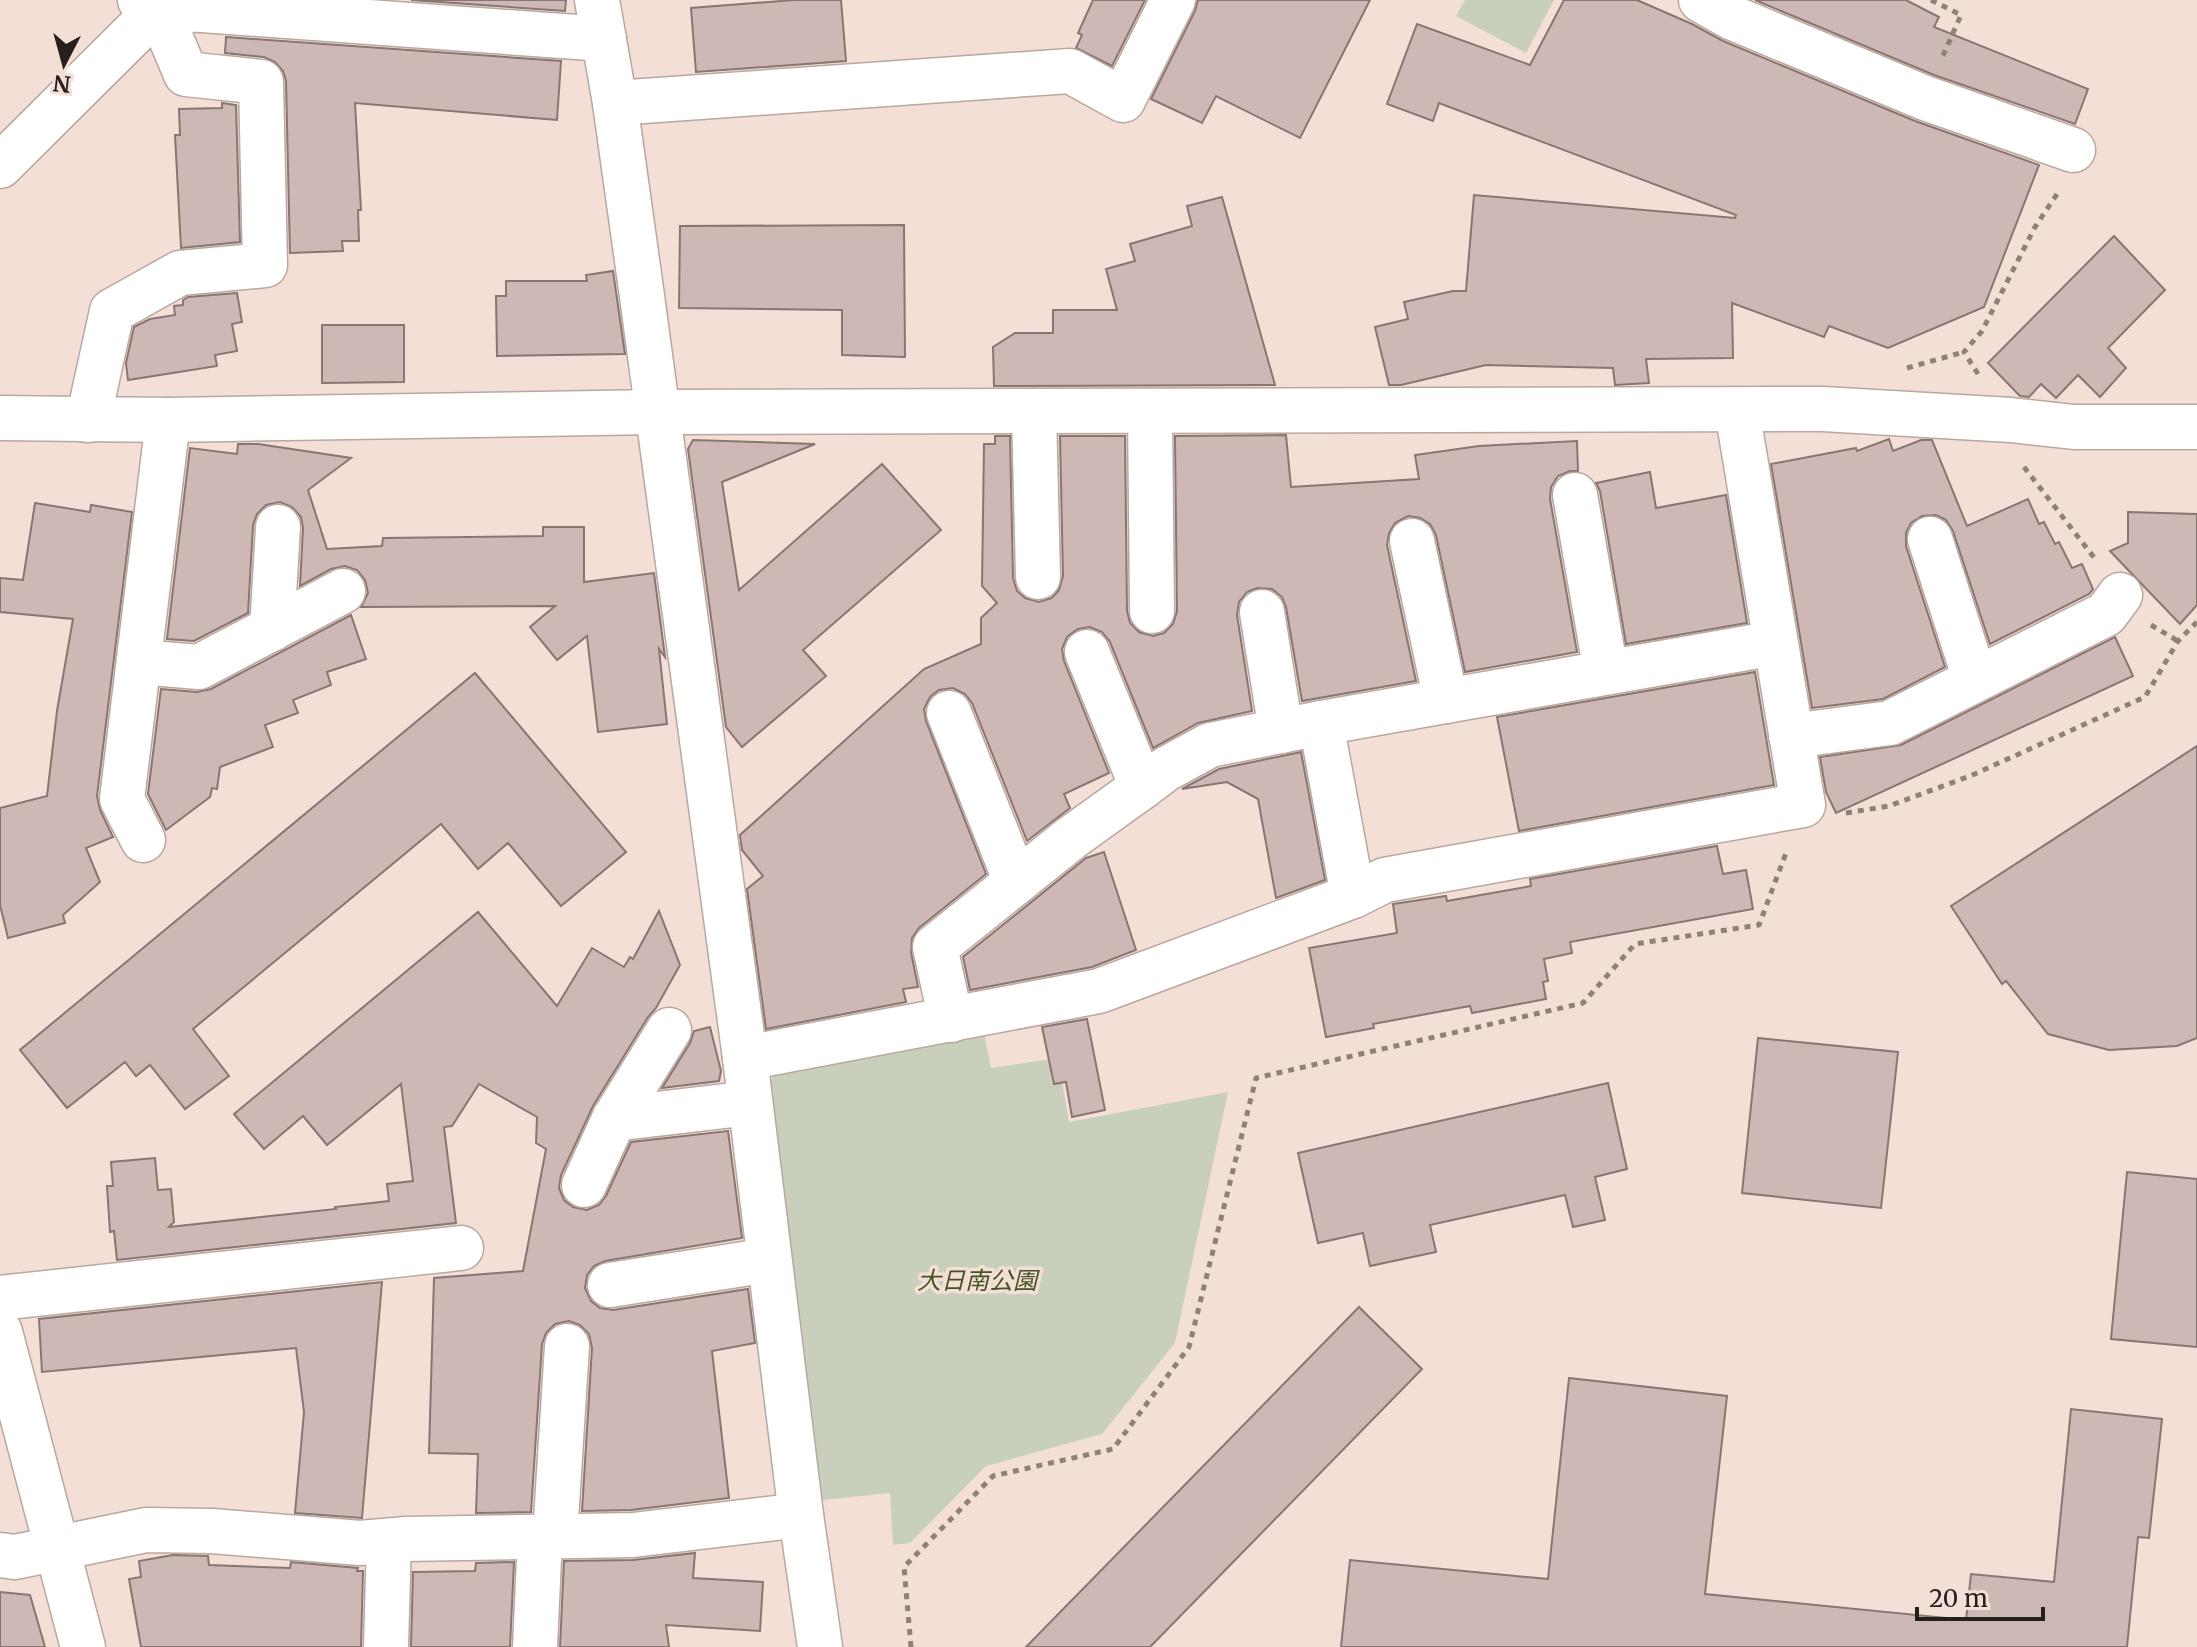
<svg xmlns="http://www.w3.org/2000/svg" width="2197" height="1647" viewBox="0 0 2197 1647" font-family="Merriweather,'Noto Sans JP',serif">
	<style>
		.green { fill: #c8d0bc }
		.building { fill: #ceb8b5; stroke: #897572; stroke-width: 2 }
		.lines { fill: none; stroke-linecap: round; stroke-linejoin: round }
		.minor-casing { stroke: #baa79e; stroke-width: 47 }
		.major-casing { stroke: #baa79e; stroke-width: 47 }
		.path { stroke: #8f817a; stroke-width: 5; stroke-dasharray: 6 6; stroke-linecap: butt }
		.minor { stroke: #fff; stroke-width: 44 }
		.major { stroke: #fff; stroke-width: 44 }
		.labels { text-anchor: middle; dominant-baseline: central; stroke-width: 7; stroke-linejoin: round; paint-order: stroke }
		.park-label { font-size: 24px; font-style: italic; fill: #445422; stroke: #f4dfd6 }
	</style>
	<rect width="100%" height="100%" fill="#f4dfd6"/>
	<g class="green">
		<polygon points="1465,0 1554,0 1526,53 1456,16"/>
		<polygon points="984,1033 991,1068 1058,1058 1069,1122 1228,1092 1175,1343 1102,1434 986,1466 910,1543 893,1545 890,1493 822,1500 768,1085 777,1071"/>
	</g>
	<g class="building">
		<polygon points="411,0 566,0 565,11"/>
		<polygon points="794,0 841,0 846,61 696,72 691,8"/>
		<polygon points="1093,0 1145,0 1112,66 1076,48 1082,35 1078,33"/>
		<polygon points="1198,0 1370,0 1300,138 1216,96 1202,123 1151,99 1195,11"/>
		<polygon points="1564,0 1637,0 1692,24 1723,41 1915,121 2039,165 1984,307 1888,348 1829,326 1824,337 1732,303 1733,358 1646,359 1649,383 1615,385 1613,368 1486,365 1401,385 1389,385 1375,327 1408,319 1404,302 1453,291 1466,291 1474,195 1735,218 1736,215 1439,103 1433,121 1387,104 1417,24 1530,65"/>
		<polygon points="1755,0 1906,0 1939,17 1934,27 2088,89 2075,124 1934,75"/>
		<polygon points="226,37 561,61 557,120 355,103 361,210 358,210 359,241 342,241 343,251 290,253 286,81 283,71 275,62 264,57 225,53"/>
		<polygon points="222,103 236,105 240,242 181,248 175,135 180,135 179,109 222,108"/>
		<polygon points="1222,197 1275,385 994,386 993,347 1015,333 1053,333 1053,310 1117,310 1106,269 1135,261 1130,244 1192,226 1187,206"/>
		<polygon points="904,225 905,357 842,355 842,310 679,308 680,226"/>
		<polygon points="2114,236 2165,290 2108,348 2126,368 2100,397 2078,375 2056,398 2041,384 2029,397 2020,396 1988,363"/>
		<polygon points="613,271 625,354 497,356 496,296 506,296 506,281 587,281 586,275"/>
		<polygon points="237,293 242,322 232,324 237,351 215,355 217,366 128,380 126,363 134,327 150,319 175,315 174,306 183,305 183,300 188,297"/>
		<polygon points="322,325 404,325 404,382 322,383"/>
		<polygon points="1286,435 1291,487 1419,479 1415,455 1479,446 1577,441 1578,471 1570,471 1558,476 1551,487 1550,499 1577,652 1465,672 1436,535 1430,524 1420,518 1408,516 1395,523 1389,533 1387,545 1416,681 1302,701 1286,607 1282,597 1272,589 1257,588 1247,592 1239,602 1237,615 1252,711 1198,723 1153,748 1110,642 1102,632 1090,627 1078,629 1067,637 1062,649 1064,661 1109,773 1064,794 1070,808 1027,841 972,703 965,694 953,688 939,690 930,697 924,709 926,721 986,874 919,928 912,938 911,952 918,987 903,989 906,1002 766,1029 747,889 763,876 742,850 740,835 924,669 981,644 981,618 997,603 982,586 984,444 995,444 995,436 1010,436 1013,578 1017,591 1025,598 1039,602 1052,598 1059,590 1063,576 1060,436 1125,436 1127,611 1130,623 1139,632 1153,636 1164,633 1173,624 1177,611 1175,436"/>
		<polygon points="1889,439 1893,451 1921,440 1932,440 1967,526 2028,499 2039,524 2044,522 2055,544 2059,542 2072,568 2082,564 2093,589 2089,594 1990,644 1953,531 1946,520 1936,515 1922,516 1911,523 1906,533 1906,546 1945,667 1883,699 1812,708 1771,464 1856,448 1857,451"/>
		<polygon points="693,440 815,444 722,482 739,590 882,464 941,530 803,650 826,676 742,747 726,727 688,449"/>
		<polygon points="238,444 258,444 351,458 308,490 327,549 382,546 383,538 543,536 543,527 584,527 584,582 654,573 665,657 659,649 667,724 598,732 587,636 557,660 530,627 555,606 361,607 368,593 365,580 357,570 345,566 331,569 300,586 303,528 301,517 292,507 280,502 266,505 257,514 253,525 248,613 194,641 167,639 190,448 237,454"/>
		<polygon points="1650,472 1656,508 1726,495 1747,623 1626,644 1600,491 1596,483"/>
		<polygon points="35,503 90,512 91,505 132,512 97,796 100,810 113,837 86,848 100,882 63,915 65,923 8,938 0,905 0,808 47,796 57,711 73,619 0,612 0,578 23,580"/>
		<polygon points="2128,512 2197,514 2197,605 2180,624 2110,551 2128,543"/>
		<polygon points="351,615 366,659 327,672 331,685 293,700 298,713 265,725 273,747 220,767 217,789 212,788 210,797 166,830 148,794 161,689 197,692 211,689"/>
		<polygon points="2115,637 2133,676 1836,813 1826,792 1820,757 1901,745"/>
		<polygon points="1755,672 1774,785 1519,831 1497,717"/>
		<polygon points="475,673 626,852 561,906 508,843 478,869 441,824 193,1029 229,1076 185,1109 150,1065 136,1076 125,1062 67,1108 20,1050"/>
		<polygon points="2197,746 2197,1038 2177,1046 2109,1050 2048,1034 2006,981 2002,984 1951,906"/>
		<polygon points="1301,752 1325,880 1276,898 1258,799 1227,782 1182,789 1219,769"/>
		<polygon points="1717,846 1723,874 1746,870 1753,909 1570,942 1572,953 1544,959 1548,981 1543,982 1546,999 1472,1013 1470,1006 1373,1024 1374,1028 1326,1037 1309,948 1397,933 1393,904 1446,896 1447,901 1531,886 1530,879"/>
		<polygon points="1104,852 1136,950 1092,967 970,990 963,957 1086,858"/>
		<polygon points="659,911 680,965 656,1008 648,1017 593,1106 561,1175 559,1188 564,1200 573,1207 587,1210 599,1205 606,1196 631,1142 728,1131 742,1238 605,1261 594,1266 587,1275 585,1288 591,1301 600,1308 613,1310 748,1289 755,1343 712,1351 729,1498 631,1510 582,1511 592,1348 589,1334 580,1325 569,1321 555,1324 546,1333 542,1344 531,1512 476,1513 478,1454 429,1453 434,1278 523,1271 546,1149 536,1143 537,1117 479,1084 452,1126 444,1127 456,1223 117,1260 114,1231 110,1232 107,1186 113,1186 111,1162 155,1158 158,1190 171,1189 174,1222 169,1227 336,1209 335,1207 389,1201 387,1184 413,1181 401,1084 327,1145 303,1116 264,1149 234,1114 478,912 557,1006 592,948 624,967 630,957 633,959"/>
		<polygon points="1087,1019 1105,1110 1072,1117 1066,1082 1054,1084 1042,1027"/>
		<polygon points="710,1027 721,1071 719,1081 662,1088 690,1043 694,1031"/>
		<polygon points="1758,1038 1898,1052 1881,1208 1742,1193"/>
		<polygon points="1608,1083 1627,1169 1595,1177 1605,1220 1573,1227 1565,1195 1430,1225 1436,1252 1370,1266 1363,1233 1318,1243 1298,1153"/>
		<polygon points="2127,1172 2197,1179 2197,1347 2111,1339"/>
		<polygon points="382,1282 362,1518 295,1513 304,1412 296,1348 42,1372 39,1319"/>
		<polygon points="1359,1307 1422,1369 1150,1647 1026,1647"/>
		<polygon points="1569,1378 1727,1396 1705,1594 1966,1620 1971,1574 2054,1582 2071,1409 2162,1419 2149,1538 2138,1537 2127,1647 1341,1647 1350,1560 1548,1579"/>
		<polygon points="695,1553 693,1578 763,1582 760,1631 666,1625 669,1647 560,1647 564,1561 633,1560"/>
		<polygon points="173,1555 208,1556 209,1565 290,1568 291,1562 358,1568 357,1571 363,1571 361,1647 141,1647 129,1579 141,1577 139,1561"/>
		<polygon points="514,1562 510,1647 411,1647 413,1572 475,1571 476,1563"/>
		<polygon points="0,1592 30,1595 45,1647 0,1647"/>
	</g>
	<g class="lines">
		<defs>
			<g id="minor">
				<polyline points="597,0 615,103 641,289 745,1058 801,1515 820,1647"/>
				<polyline points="1701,0 1733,18 1925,98 2073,150"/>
				<polyline points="165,24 188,9 604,39"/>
				<polyline points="615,103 1070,71 1123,100 1173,0"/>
				<polyline points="1034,411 1038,577"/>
				<polyline points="1150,411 1152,611"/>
				<polyline points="0,418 168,420 656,412 1823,409 2011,420 2074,427 2197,427"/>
				<polyline points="88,420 112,311 180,273 265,265 261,82 186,74 158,8 140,0"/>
				<polyline points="1575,495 1606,672"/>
				<polyline points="1930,539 1975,679"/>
				<polyline points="1412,541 1446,701"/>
				<polyline points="1262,612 1281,731"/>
				<polyline points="272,629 278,527"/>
				<polyline points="1087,652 1142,787"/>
				<polyline points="139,662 199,667 343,591"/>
				<polyline points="949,713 1016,882"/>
				<polyline points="1321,723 1353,896"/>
				<polyline points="1791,736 1890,723 2106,614 2120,595"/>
				<polyline points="143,840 122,799 168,420"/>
				<polyline points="951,1020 935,947 1071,838 1142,787 1166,769 1210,745 1321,723 1775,643"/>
				<polyline points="745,1058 1099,991 1353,896 1385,880 1803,805 1737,410"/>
				<polyline points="614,1119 750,1103"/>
				<polyline points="584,1185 614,1119 669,1030"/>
				<polyline points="610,1285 769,1260"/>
				<polyline points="0,1298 461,1248"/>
				<polyline points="0,1332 83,1647"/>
				<polyline points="555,1536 567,1346"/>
				<polyline points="0,1555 15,1557 146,1530 212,1531 360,1543 406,1539 633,1535 801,1515"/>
				<polyline points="386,1647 389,1541"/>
				<polyline points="535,1647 540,1537"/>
			</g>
			<polyline id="major" points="0,166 167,0"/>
		</defs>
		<use href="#minor" class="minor-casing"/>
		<use href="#major" class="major-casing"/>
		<g class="path">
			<polyline points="1931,0 1961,15 1941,60"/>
			<polyline points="1907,368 1964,352"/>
			<polyline points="1978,374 1964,352 1982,331 2035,227 2059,191"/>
			<polyline points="2024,467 2096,560"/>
			<polyline points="2151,625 2178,641"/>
			<polyline points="1846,813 1889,806 1970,776 2145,697 2178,641 2197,622"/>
			<polyline points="911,1647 904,1567 993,1476 1113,1449 1189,1347 1256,1078 1583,1003 1635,944 1759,925 1786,853"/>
		</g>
		<use href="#minor" class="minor"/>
		<use href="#major" class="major"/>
	</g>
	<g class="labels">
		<g class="park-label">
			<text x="977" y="1280">大日南公園</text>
		</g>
	</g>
	<g transform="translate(64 64) rotate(186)" stroke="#f4dfd6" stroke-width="6" paint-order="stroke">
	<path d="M0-6L14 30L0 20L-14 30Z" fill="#271f1c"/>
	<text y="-12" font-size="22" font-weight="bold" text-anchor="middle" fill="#271f1c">N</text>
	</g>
	<path d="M1917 1607v12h126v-12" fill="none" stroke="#271f1c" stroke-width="4"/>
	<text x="1929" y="1607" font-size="24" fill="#271f1c" stroke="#f4dfd6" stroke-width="6" paint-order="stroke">20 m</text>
</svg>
